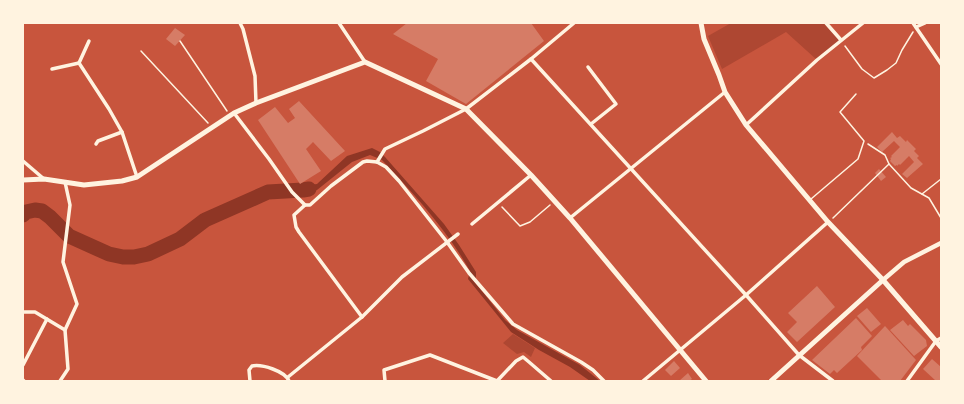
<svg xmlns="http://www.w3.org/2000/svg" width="964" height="404" viewBox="0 0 964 404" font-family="'Space Grotesk',sans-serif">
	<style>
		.green { fill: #ae4732 }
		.water { fill: #8f3625 }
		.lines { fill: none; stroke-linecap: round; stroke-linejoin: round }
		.river { stroke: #8f3625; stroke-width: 15 }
		.building { fill: #d67c66 }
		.path { stroke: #fff3e0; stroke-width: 1.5 }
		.service { stroke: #fff3e0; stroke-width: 1.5 }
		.minor { stroke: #fff3e0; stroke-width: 3.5 }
		.tertiary { stroke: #fff3e0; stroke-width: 4.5 }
		.secondary { stroke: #fff3e0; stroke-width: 5 }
	</style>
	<rect width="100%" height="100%" fill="#c8553d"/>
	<g class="green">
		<polygon points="731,23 826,23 841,40 817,60 786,32 722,69 708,36"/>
		<polygon points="513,334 535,348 531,357 524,352 517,354 503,343"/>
	</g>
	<path class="water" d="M372,148L380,152L385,157L444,224L459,245L476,272V277L474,281L505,320L517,330L580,365L600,381H590L570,367L539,350L511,332L468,279L470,271C447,230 414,194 382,160L375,157L370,155L352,162L317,190L306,192L295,193L291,188L317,184L347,156Z"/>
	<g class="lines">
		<polyline class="river" points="23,215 26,212 35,210 42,211 50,217 69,236 109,254 123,257 134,257 148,254 180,239 205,220 268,192 303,190 309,189"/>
	</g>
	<g class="building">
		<polygon points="407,23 531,23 544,41 466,104 426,81 438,59 393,34"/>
		<polygon points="175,28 185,35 175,46 166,39"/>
		<polygon points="299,101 345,151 331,161 313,142 306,149 321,171 300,184 258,120 275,107 288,123 295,118 289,109"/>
		<polygon points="892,132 897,138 900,136 906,142 907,140 916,149 914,151 919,156 917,158 923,164 907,178 902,174 914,162 909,156 900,165 899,164 897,166 897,165 895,166 890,161 891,159 890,158 892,157 891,156 900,147 894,141 882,152 877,147"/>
		<polygon points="879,169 886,177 881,181 875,173"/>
		<polygon points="817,286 835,307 797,342 787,332 797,322 788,313"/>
		<polygon points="867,308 881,324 871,332 857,316"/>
		<polygon points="856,318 872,336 861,347 862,350 837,373 834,370 830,374 812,360"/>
		<polygon points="903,320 908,326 910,324 926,340 927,346 914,356 890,330"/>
		<polygon points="885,326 916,360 900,381 882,381 857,356"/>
		<polygon points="932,359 941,367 941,381 936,381 923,369"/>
		<polygon points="674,361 680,368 671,376 665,370"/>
		<polygon points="688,373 692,379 689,381 679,381"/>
	</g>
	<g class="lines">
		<g class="path">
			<polyline points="180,41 227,111"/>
			<polyline points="845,46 862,69 874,78 887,70 896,63 902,50 913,32"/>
			<polyline points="141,51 208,123"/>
			<polyline points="868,144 885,155 889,164 911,188 929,198 941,218"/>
			<polyline points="922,194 941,179"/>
			<polyline points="502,207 520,226 530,222 550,205"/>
			<polyline points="833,218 889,164"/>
		</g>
		<polyline class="service" points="811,199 858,159 864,141 840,112 856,94"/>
		<g class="minor">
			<polyline points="240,23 243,29 255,76 256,103"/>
			<polyline points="339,23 365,62"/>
			<polyline points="826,23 841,40"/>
			<polyline points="913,23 941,64"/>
			<polyline points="916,27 925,23"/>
			<polyline points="531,59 746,295 799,355 833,381"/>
			<polyline points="79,63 109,109 122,132 137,177"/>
			<polyline points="79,63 89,41"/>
			<polyline points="588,67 616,104 591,124"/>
			<polyline points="52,69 79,63"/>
			<polyline points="234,113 269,159 292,192 305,205 310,205 331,186 363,162 367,161 377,162 386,167 399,181 447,242 469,273 513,324 581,362 593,370 604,381"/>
			<polyline points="746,125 817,60 863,23"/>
			<polyline points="96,144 98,141 122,132"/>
			<polyline points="23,161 44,179"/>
			<polyline points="377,162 385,149 423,131 466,109 531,59 574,23"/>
			<polyline points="305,205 294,215 296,227 299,232 362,317"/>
			<polyline points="570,218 725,92"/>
			<polyline points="472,224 531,175"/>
			<polyline points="23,312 35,312 65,330"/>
			<polyline points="23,365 47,319"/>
			<polyline points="288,377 362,317 402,277 458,234"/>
			<polyline points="23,380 24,381"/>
			<polyline points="60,381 68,369 65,330 77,304 63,262 70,205 65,182"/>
			<path d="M250,381L249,370L252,366C262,364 285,371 289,381"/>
			<polyline points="385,381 384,370 430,355 497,381"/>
			<polyline points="497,381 516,361 523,357 529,362 551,381"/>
			<polyline points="643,381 746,295 828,222"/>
			<polyline points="907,381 936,341 941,338"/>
		</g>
		<polyline class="tertiary" points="883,280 904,262 941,243"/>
		<g class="secondary">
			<polyline points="701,23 704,39 719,75 725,92 746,125 828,222 883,280 941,347"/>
			<polyline points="23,180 44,179 84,185 122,181 137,177 234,113 256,103 365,62 466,109 531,175 570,218 706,381"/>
			<polyline points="771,381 883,280"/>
		</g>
	</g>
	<rect width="964" height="404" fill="none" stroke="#fff3e0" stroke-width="48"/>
</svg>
